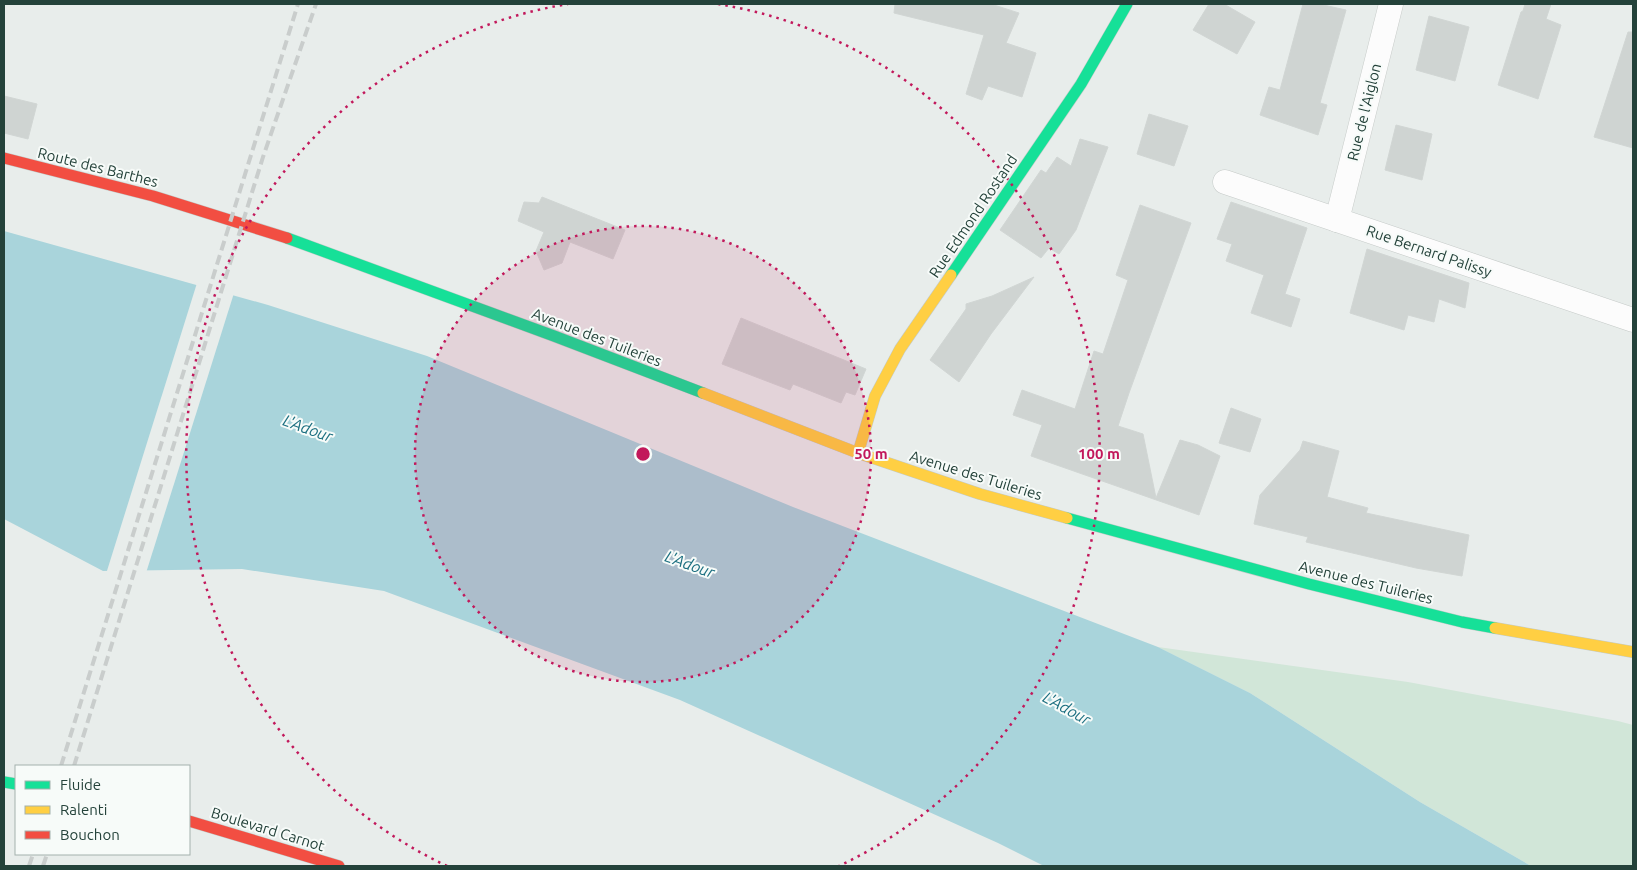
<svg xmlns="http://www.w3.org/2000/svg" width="1637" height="870" viewBox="0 0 1637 870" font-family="Ubuntu,sans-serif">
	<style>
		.green { fill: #d1e6d8 }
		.water { fill: #a9d4db }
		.pier { fill: #e8edeb }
		.building { fill: #cfd4d2; stroke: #d1d6d4 }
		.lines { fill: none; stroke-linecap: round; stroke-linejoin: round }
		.street-casing { stroke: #c5cac8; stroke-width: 25 }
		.fast-casing { stroke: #c3cbc8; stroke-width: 12 }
		.slow-casing { stroke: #c3cbc8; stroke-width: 12 }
		.jam-casing { stroke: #c3cbc8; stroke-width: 12 }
		.street { stroke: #fcfcfc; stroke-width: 24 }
		.fast { stroke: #16e098; stroke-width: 11 }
		.slow { stroke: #ffcf43; stroke-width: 11 }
		.jam { stroke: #f24e42; stroke-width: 11 }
		.rail { stroke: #c9cdcc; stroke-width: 4; stroke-dasharray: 10 5; stroke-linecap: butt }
		.ring { fill: none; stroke: #c2185b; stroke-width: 2.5; stroke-dasharray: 2.5 5 }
		.labels { text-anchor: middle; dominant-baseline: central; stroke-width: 4; stroke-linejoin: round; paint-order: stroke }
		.street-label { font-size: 15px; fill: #24423a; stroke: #f7fbf9 }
		.water-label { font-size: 16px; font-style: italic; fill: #1c6f80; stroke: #f7fbf9 }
		.centre { fill: #c2185b; stroke: #f7fbf9; stroke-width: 2.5 }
		.ring-label { font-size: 15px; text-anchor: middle; font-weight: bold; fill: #c2185b; stroke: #f7fbf9; stroke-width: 4; stroke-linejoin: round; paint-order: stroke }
	</style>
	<rect width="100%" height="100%" fill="#e8edeb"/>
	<polygon class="green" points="1158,647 1408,682 1618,721 1633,725 1633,866 1531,866 1420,802 1250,693"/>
	<polygon class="water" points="4,231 268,305 427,356 793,507 1158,647 1250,693 1420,802 1531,866 1044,866 998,843 680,700 384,591 242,569 103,571 4,519"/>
	<polygon class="pier" points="197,283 234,293 146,573 106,574"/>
	<g class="building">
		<polygon points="895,4 991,4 1019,13 1006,43 1036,53 1022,97 988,86 982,100 966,94 984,35 894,13"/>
		<polygon points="1209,4 1224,4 1255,22 1237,54 1193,30"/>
		<polygon points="1303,4 1319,4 1346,10 1320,103 1327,105 1318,135 1260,115 1269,87 1280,90"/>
		<polygon points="1525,4 1551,4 1546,19 1561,25 1538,99 1498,85 1521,12 1523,11"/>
		<polygon points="1429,16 1469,27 1455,81 1416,70"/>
		<polygon points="1628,32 1633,32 1633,148 1594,137"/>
		<polygon points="4,96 37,104 28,139 4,133"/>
		<polygon points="1149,114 1188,126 1174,166 1137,154"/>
		<polygon points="1396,125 1432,134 1422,180 1385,170"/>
		<polygon points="1080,139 1108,147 1076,230 1059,254 1049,248 1041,258 1000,230 1041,170 1046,173 1057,157 1071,166"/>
		<polygon points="542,197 625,230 613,259 570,242 562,263 544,270 536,251 544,232 518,221 524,202 539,203"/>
		<polygon points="1231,202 1307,228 1285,294 1300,299 1291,327 1251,313 1264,275 1226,261 1232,244 1217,239"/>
		<polygon points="1140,205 1191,223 1129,393 1118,426 1143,434 1156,498 1180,440 1198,445 1220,456 1199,515 1031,456 1042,425 1013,415 1022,390 1075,409 1094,351 1103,354 1128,280 1116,275"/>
		<polygon points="1367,249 1469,283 1465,308 1439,299 1434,322 1408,315 1404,330 1350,313"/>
		<polygon points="1034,277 991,334 959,382 930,360 966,309 966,304 992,296"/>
		<polygon points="741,318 866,369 855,395 846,392 841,403 793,384 790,390 722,364"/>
		<polygon points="1231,408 1261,419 1250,452 1219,443"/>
		<polygon points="1303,441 1339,451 1327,497 1368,508 1366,513 1469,535 1462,576 1416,568 1306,542 1308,537 1254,524 1260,495 1300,450"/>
	</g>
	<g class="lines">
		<defs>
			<g id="street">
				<polyline points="1225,182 1633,320"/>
				<polyline points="1337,220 1391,4"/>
			</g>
			<g id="fast">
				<polyline points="287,238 554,336 703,393"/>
				<polyline points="951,275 1081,84 1127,4"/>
				<polyline points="1067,518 1309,584 1462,622 1495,628"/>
				<polyline points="4,782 16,784"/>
			</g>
			<g id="slow">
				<polyline points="703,393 858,453 980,494 1067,518"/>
				<polyline points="858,453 875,396 900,349 951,275"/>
				<polyline points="1495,628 1633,652"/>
			</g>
			<g id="jam">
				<polyline points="4,158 153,196 287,238"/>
				<polyline points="189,821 339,866"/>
			</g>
		</defs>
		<use href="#street" class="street-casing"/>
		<use href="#fast" class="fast-casing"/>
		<use href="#slow" class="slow-casing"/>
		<use href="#jam" class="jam-casing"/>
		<use href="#street" class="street"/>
		<use href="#fast" class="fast"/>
		<use href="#slow" class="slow"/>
		<use href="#jam" class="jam"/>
		<g class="rail">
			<polyline points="61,766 298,4"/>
			<polyline points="74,766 263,157 316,4"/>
			<polyline points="29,866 33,854"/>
			<polyline points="43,866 47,854"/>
		</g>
	</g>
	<circle cx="643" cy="454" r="228" fill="#c2185b" fill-opacity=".12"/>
	<g class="ring">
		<circle cx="643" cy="454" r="228"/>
		<path d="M447 866A456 456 0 0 1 568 4M718 4A456 456 0 0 1 839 866"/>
	</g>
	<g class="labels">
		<g class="street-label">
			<text transform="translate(1364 112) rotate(-76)">Rue de l'Aiglon</text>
			<text transform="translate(98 167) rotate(14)">Route des Barthes</text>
			<text transform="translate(973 216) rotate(-56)">Rue Edmond Rostand</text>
			<text transform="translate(1429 251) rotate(19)">Rue Bernard Palissy</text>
			<text transform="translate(597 337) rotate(21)">Avenue des Tuileries</text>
			<text transform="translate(976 475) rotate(17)">Avenue des Tuileries</text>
			<text transform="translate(1366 582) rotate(14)">Avenue des Tuileries</text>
			<text transform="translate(268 829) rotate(17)">Boulevard Carnot</text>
		</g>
		<g class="water-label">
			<text transform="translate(308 428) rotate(20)">L'Adour</text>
			<text transform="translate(690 564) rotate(20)">L'Adour</text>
			<text transform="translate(1067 708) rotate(29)">L'Adour</text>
		</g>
	</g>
	<circle cx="643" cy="454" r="8" class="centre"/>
	<g class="ring-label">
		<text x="871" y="459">50 m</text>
		<text x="1099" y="459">100 m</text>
	</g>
	<rect width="1637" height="870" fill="none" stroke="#24423a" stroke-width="10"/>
	<rect x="15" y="765" width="175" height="90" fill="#f7fbf9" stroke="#a3b1ad"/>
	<rect x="25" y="781" width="25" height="8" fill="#16e098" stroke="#a3b1ad"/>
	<text x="60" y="790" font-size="15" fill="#24423a">Fluide</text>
	<rect x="25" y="806" width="25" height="8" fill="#ffcf43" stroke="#a3b1ad"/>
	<text x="60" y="815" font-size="15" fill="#24423a">Ralenti</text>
	<rect x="25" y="831" width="25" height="8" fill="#f24e42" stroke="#a3b1ad"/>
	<text x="60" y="840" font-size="15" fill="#24423a">Bouchon</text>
</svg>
